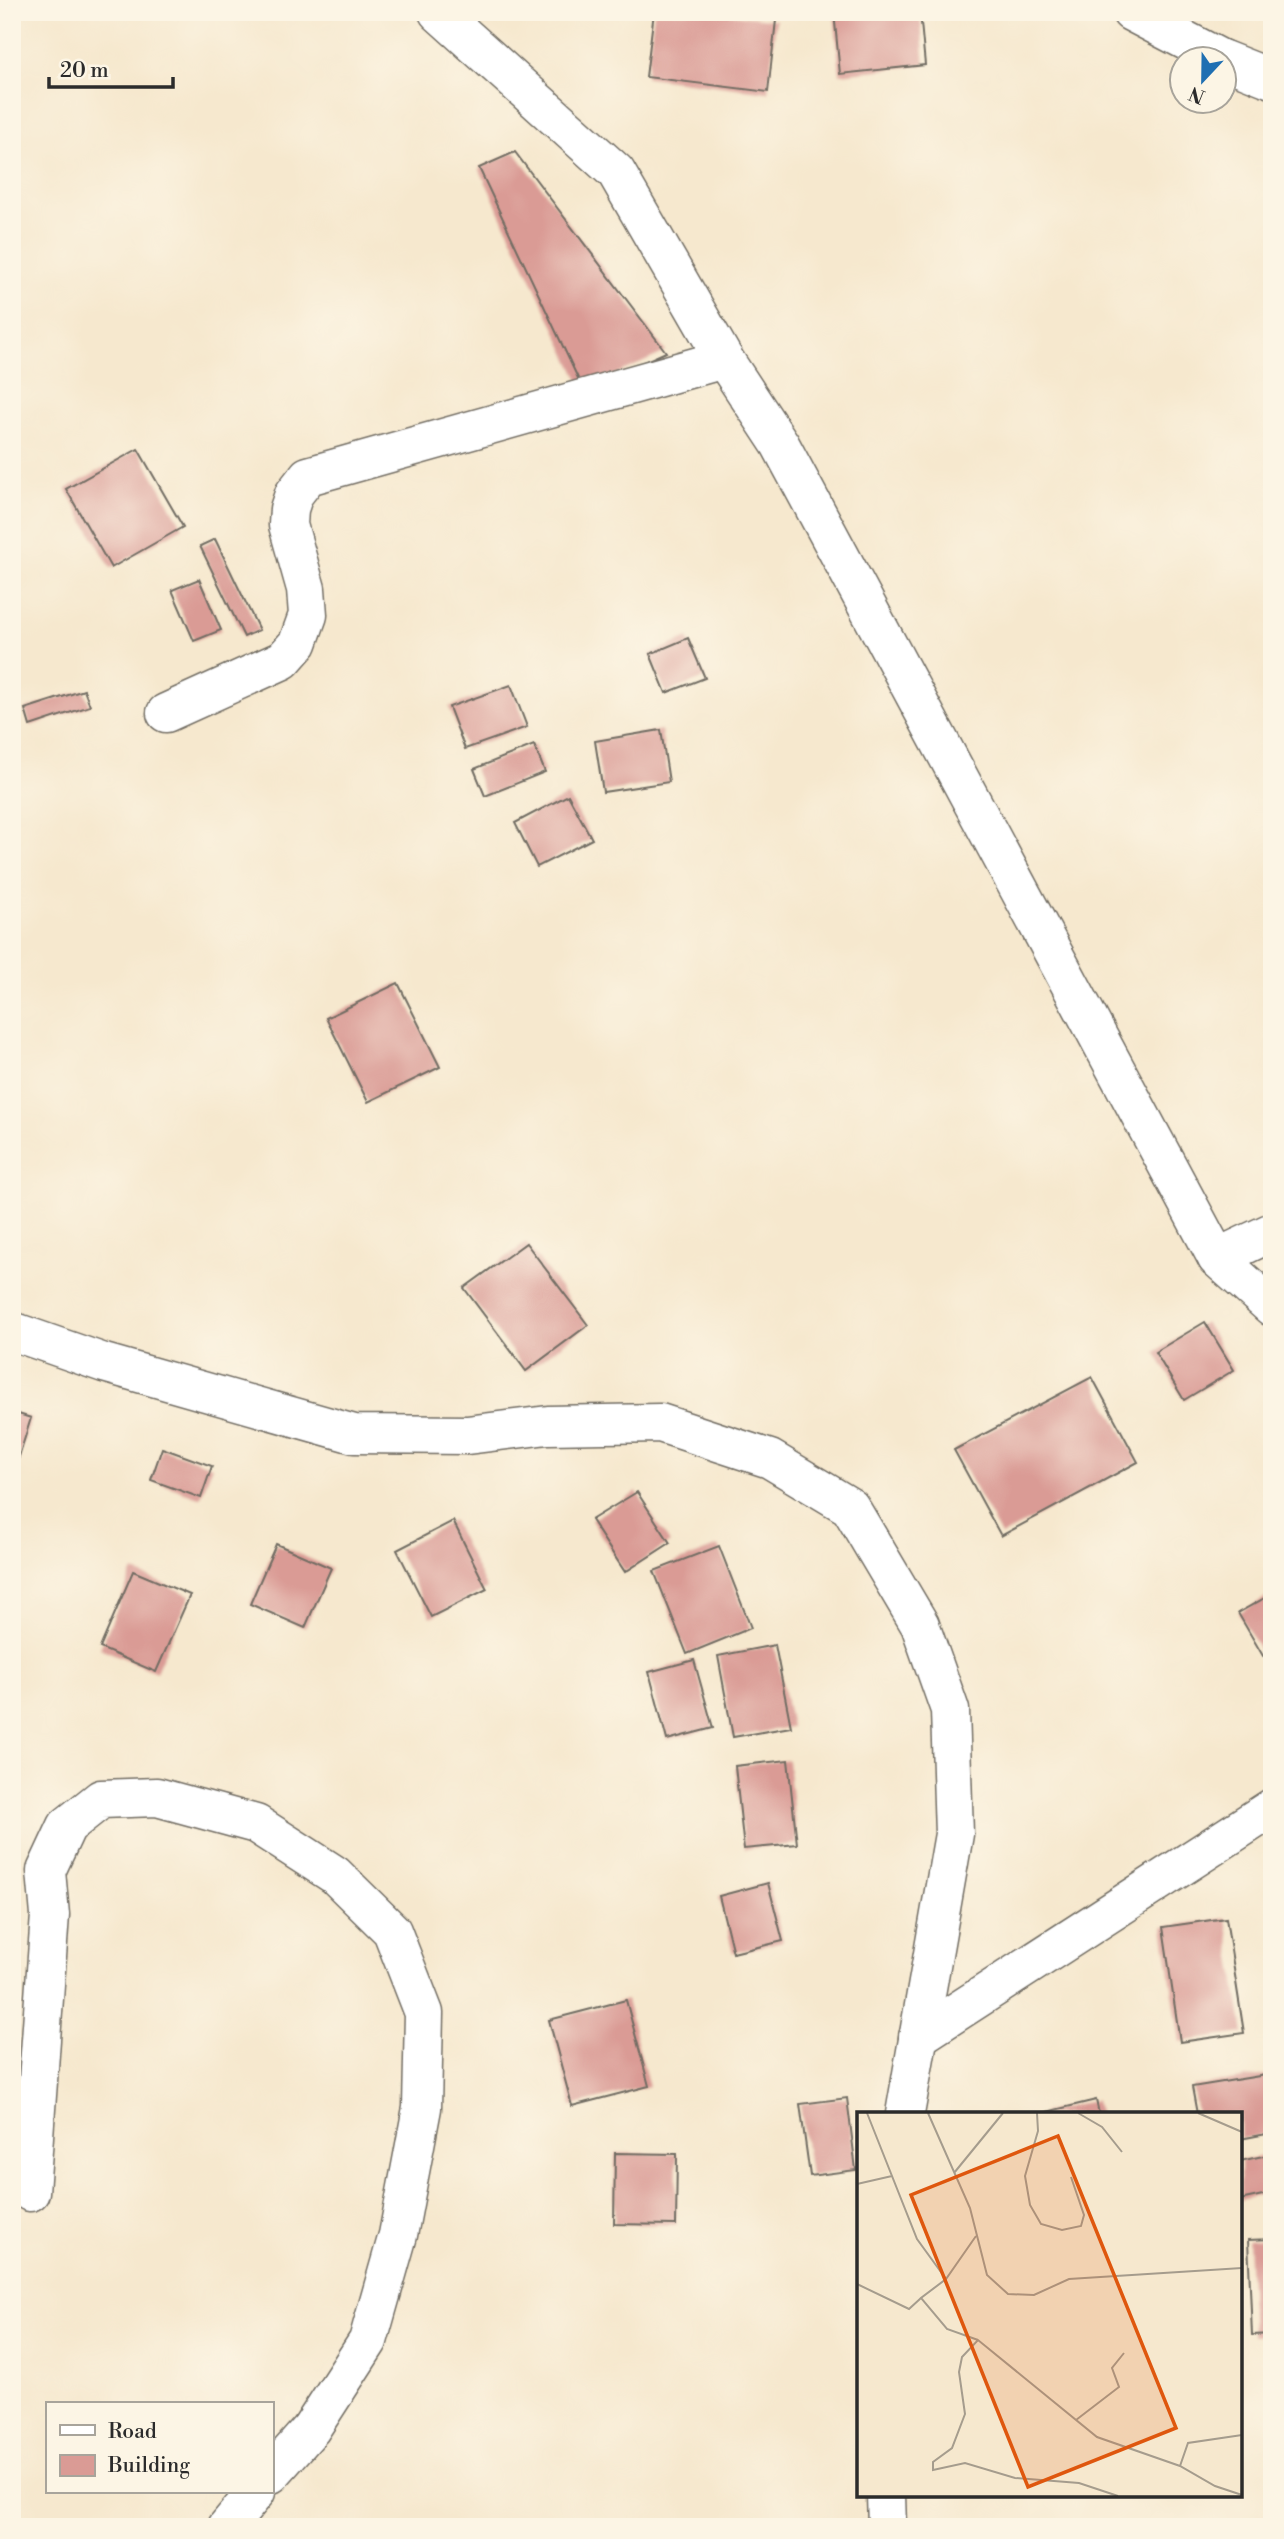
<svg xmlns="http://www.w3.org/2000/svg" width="1284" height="2539" viewBox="0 0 1284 2539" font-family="'Libre Bodoni',serif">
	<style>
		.building { fill: #da9b95 }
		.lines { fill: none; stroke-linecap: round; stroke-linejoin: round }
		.street-casing { stroke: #726d64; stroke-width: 41 }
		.street { stroke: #fff; stroke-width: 38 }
		.inset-road { fill: none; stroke: #a59c8d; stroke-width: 2 }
		.view { fill: #df570e; fill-opacity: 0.15; stroke: #df570e; stroke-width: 3.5 }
		.inset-edge { fill: none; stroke: #2b2b2b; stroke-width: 3.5 }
	</style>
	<rect width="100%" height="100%" fill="#fcf5e5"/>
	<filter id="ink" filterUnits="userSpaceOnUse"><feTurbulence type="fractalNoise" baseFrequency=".0143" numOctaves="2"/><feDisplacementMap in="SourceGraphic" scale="14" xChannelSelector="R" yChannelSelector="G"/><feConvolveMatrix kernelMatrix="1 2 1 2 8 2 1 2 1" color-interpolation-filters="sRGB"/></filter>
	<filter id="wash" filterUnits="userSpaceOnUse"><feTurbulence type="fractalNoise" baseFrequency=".00686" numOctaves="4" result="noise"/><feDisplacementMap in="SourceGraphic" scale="28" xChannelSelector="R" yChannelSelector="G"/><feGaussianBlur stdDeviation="1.57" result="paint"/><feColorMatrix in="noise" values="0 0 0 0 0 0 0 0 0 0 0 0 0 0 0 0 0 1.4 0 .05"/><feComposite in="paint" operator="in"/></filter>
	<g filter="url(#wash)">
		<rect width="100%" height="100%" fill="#f6e8ce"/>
		<g id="blocks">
			<g class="building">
				<polygon points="654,12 713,12 776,20 768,92 646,77"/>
				<polygon points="834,12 920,12 925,65 840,74"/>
				<polygon points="515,152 666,352 583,389 479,168"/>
				<polygon points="138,449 183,527 111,568 66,489"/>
				<polygon points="215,539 259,630 244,637 200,546"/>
				<polygon points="199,579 221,630 194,641 172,590"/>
				<polygon points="688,638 705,678 666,693 650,654"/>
				<polygon points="511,685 527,727 465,749 449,707"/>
				<polygon points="84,690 90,706 30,726 25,709"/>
				<polygon points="661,730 669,782 603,792 595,741"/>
				<polygon points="534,745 545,772 485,796 474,769"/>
				<polygon points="568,795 592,839 537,867 515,823"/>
				<polygon points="398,983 440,1067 368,1102 326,1018"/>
				<polygon points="526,1243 588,1325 526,1371 464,1288"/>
				<polygon points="1205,1322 1234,1370 1184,1400 1155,1352"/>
				<polygon points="1092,1377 1138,1462 1001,1536 954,1450"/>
				<polygon points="12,1412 31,1418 16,1466 12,1464"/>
				<polygon points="162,1448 212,1466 201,1498 151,1480"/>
				<polygon points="637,1492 670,1543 625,1572 591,1520"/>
				<polygon points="453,1521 487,1589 431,1617 397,1550"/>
				<polygon points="276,1544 331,1568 305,1628 250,1604"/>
				<polygon points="719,1546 751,1628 687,1654 654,1571"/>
				<polygon points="133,1571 190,1595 156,1672 100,1648"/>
				<polygon points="1272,1594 1272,1651 1263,1656 1238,1613"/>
				<polygon points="775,1645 791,1727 733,1737 718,1656"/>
				<polygon points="694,1660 713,1728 667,1740 649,1672"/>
				<polygon points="788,1760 797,1844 744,1849 735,1766"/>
				<polygon points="768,1883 783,1941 733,1953 719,1896"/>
				<polygon points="1226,1918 1244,2033 1180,2042 1163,1927"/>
				<polygon points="626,2000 649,2086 572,2106 549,2020"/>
				<polygon points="1272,2074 1272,2133 1240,2139 1240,2114 1197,2114 1192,2087"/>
				<polygon points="847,2098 856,2170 810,2176 800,2104"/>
				<polygon points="1096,2100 1099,2114 1042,2114 1042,2113"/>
				<polygon points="615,2153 677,2154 676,2225 614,2224"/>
				<polygon points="1272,2154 1272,2193 1240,2200 1240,2161"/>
				<polygon points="1272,2239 1272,2334 1252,2335 1248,2240"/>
			</g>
		</g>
	</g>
	<g filter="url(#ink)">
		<use href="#blocks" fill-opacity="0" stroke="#726d64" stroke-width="2"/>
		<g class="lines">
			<defs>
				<g id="street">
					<polyline points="438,12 616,172 724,359 780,444 1217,1258 1272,1232"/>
					<polyline points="1131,12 1223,60"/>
					<polyline points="1224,60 1272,79"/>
					<polyline points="166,713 283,660 298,643 308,615 306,589 288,525 289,509 294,494 308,476 724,359"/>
					<polyline points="1217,1258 1272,1307"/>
					<polyline points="12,1331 104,1363 354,1434 467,1435 548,1425 660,1423 770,1459 850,1507 920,1625 950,1710 954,1834 905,2114"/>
					<polyline points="918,2037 1272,1808"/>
					<polyline points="30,2192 50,1915 46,1871 67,1826 101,1799 157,1797 256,1824 335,1875 392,1931 424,2013 422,2108 398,2235 368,2341 311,2429 271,2474"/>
					<polyline points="886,2495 887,2527"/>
					<polyline points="227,2527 256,2492"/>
				</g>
			</defs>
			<use href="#street" class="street-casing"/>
			<use href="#street" class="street"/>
		</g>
	</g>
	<g transform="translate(857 2112)">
		<rect width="385" height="385" fill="#f6e8ce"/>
		<path class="inset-road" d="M10,1L60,127L89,167M71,1L113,96L130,163L151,182L177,183L212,167L385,156M180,1L181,19L168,64L173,93L184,112L205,118L224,114L227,103L214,65M221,1L245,15L265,40M341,1L385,20M97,61L146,1M0,72L35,64M119,124L89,167L64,186L90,217L121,228M0,172L52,197L64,186M219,308L262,275L255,256L267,241M323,354L331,331L385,323M261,384L222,371L158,366L108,351L76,358V350L95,336L108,302L102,260L105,245L121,228L240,325L323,354L358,374L385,383"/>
		<path class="view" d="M201,24L319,316L171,375L54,83Z"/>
		<rect width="385" height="385" class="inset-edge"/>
	</g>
	<rect width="1284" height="2539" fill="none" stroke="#fcf5e5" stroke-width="42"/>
	<rect x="46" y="2402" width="228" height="91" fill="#fcf5e5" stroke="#a8a49b" stroke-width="2"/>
	<rect x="60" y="2425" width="35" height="10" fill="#ffffff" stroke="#a8a49b" stroke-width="2"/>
	<text x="108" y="2438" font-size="21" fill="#2b2b2b">Road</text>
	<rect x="60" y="2455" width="35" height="21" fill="#da9b95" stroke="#a8a49b" stroke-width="2"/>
	<text x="108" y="2472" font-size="21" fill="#2b2b2b">Building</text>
	<g transform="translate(1203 80) rotate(202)"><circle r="33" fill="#fcf5e5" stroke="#a8a49b" stroke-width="2"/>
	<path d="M0-5L12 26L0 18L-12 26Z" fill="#1f6fb2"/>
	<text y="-10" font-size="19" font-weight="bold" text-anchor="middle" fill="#2b2b2b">N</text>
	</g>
	<path d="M49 77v10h124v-10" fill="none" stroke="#2b2b2b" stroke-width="3.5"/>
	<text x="60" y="77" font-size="21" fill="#2b2b2b" stroke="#fcf5e5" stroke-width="5" paint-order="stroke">20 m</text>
</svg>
